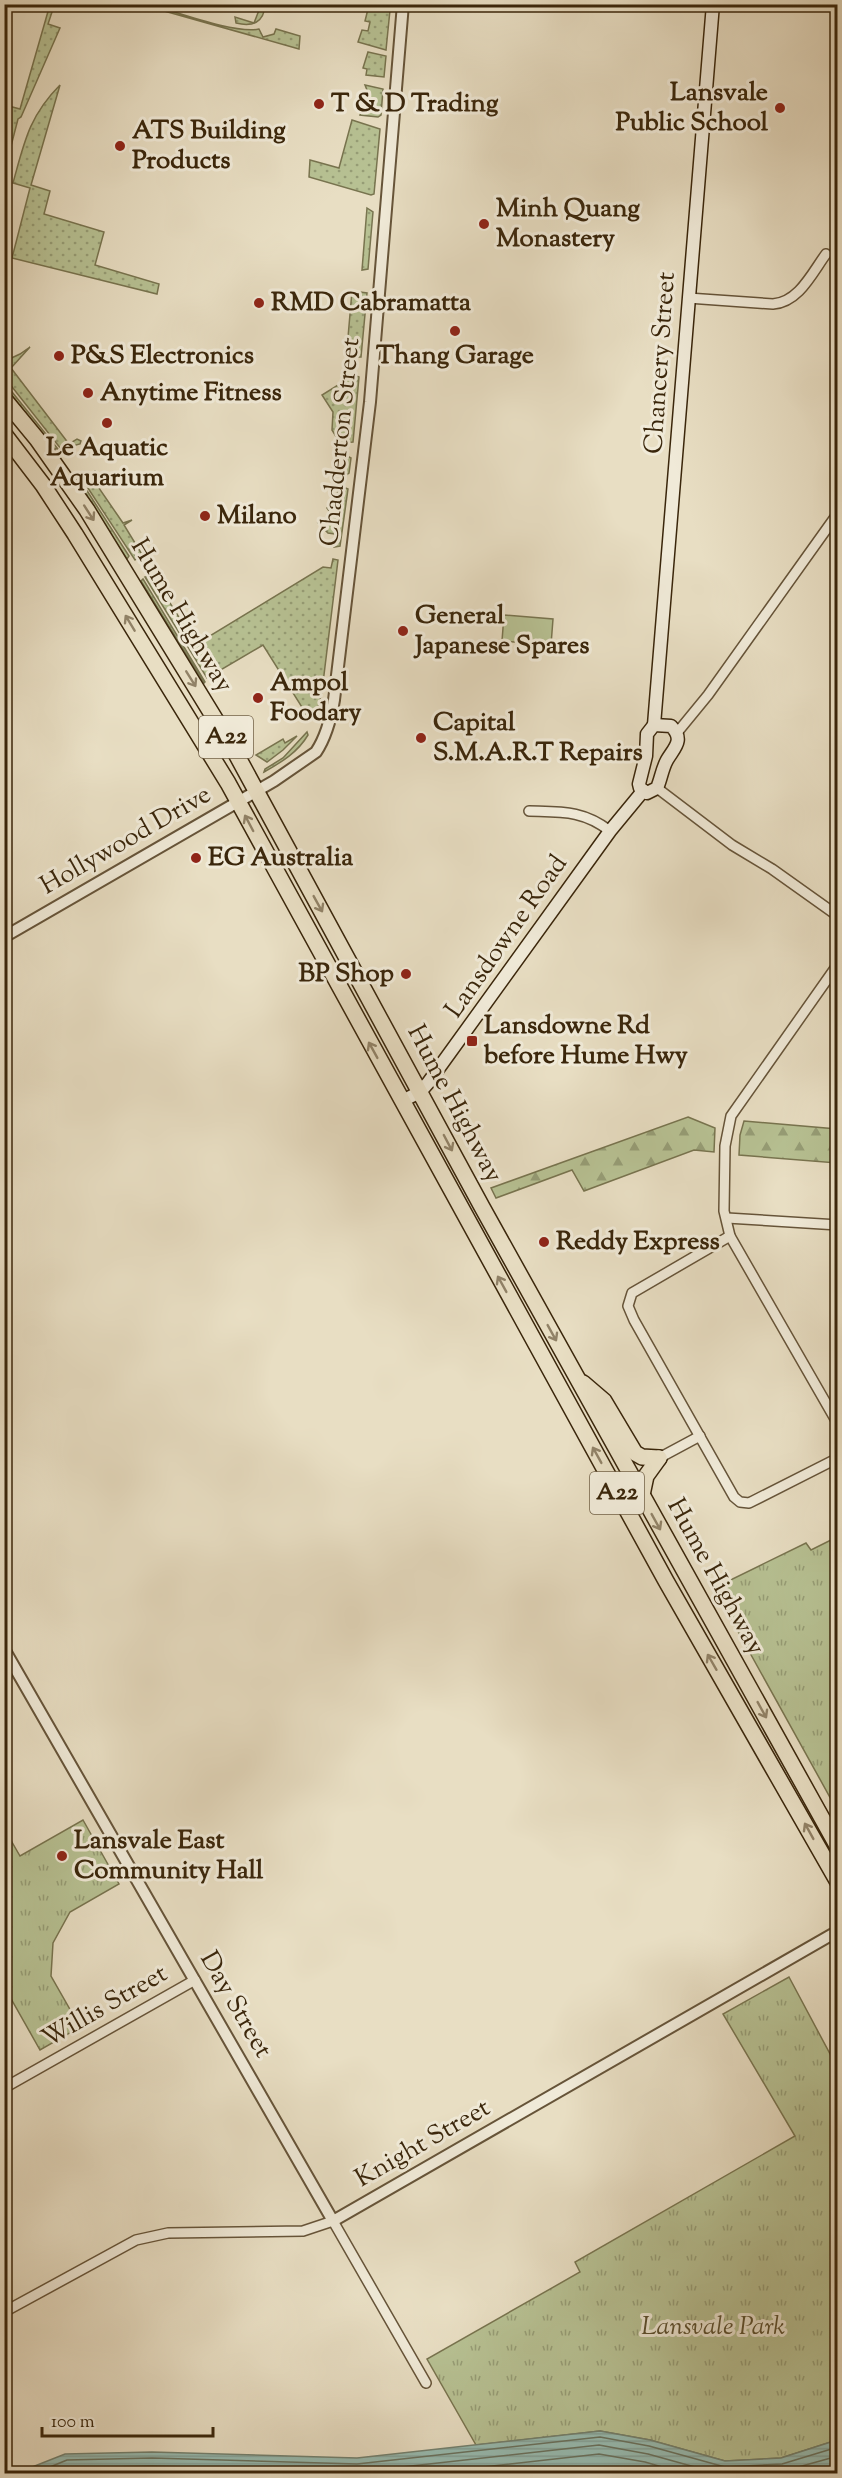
<svg xmlns="http://www.w3.org/2000/svg" width="842" height="2478" viewBox="0 0 842 2478" font-family="'Sorts Mill Goudy',serif">
	<style>
		.grass { fill: url(#grass-dots); stroke: #78744f; stroke-width: 1.5 }
		.forest { fill: url(#forest-firs); stroke: #78744f; stroke-width: 1.5 }
		.park { fill: url(#park-tufts); stroke: #78744f; stroke-width: 1.5 }
		.pitch { fill: #b7c193; stroke: #78744f; stroke-width: 1.5 }
		.water { fill: url(#water-rules); stroke: #72806f; stroke-width: 1.5 }
		.lines { fill: none; stroke-linecap: round; stroke-linejoin: round }
		.shore { stroke: #68715e; stroke-width: 1.5 }
		.minor-casing { stroke: #665439; stroke-width: 12 }
		.tertiary-casing { stroke: #665439; stroke-width: 14 }
		.secondary-casing { stroke: #3a260b; stroke-width: 15 }
		.trunk-casing { stroke: #3a260b; stroke-width: 18 }
		.minor { stroke: #f0ead8; stroke-width: 9 }
		.tertiary { stroke: #f0ead8; stroke-width: 10 }
		.secondary { stroke: #f0ead8; stroke-width: 12 }
		.trunk { stroke: #e8dec3; stroke-width: 15 }
		.oneway { stroke: #918267 }
		.poi-dot { fill: #8f2418; stroke: #f0ead8; stroke-width: 2 }
		.labels { text-anchor: middle; dominant-baseline: central; stroke-width: 6; stroke-linejoin: round; paint-order: stroke }
		.shield { fill: #f0ead8; stroke: #716148; stroke-width: 1.5 }
		.shield-label { font-size: 24px; font-weight: bold; fill: #3a260b }
		.poi-label { font-size: 26px; font-weight: bold; fill: #3a260b; stroke: #f0ead8; text-anchor: start }
		.street-label { font-size: 26px; fill: #3a260b; stroke: #f0ead8 }
		.park-label { font-size: 26px; font-style: italic; fill: #594d2d; stroke: #f0ead8 }
	</style>
	<defs>
		<pattern id="grass-dots" width="8" height="8" patternUnits="userSpaceOnUse" patternTransform="scale(1.5)"><rect width="8" height="8" fill="#b7c193"/><path d="M2 2h.1M6 6h.1" fill="none" stroke="#969d76" stroke-width="1.8" stroke-linecap="round"/></pattern>
		<pattern id="forest-firs" width="22" height="20" patternUnits="userSpaceOnUse" patternTransform="scale(1.5)"><rect width="22" height="20" fill="#b7c193"/><path d="M5 1l3.5 6h-7zM16 11l3.5 6h-7z" fill="#969d76"/></pattern>
		<pattern id="park-tufts" width="24" height="20" patternUnits="userSpaceOnUse" patternTransform="scale(1.5)"><rect width="24" height="20" fill="#b7c193"/><path d="M3 7l-1-3M5 7V3M7 7l1-3M15 17l-1-3M17 17v-4M19 17l1-3" fill="none" stroke="#969d76"/></pattern>
		<pattern id="water-rules" width="6" height="5" patternUnits="userSpaceOnUse" patternTransform="scale(1.5)"><rect width="6" height="5" fill="#97bcb2"/><path d="M0 2.5h6" fill="none" stroke="#83a198"/></pattern>
	</defs>
	<rect width="100%" height="100%" fill="#e8dec3"/>
	<filter id="stains"><feTurbulence type="fractalNoise" baseFrequency=".00333" numOctaves="4"/><feColorMatrix values="0 0 0 0 .2 0 0 0 0 .09 0 0 0 0 .02 0 0 0 .5 -.17"/></filter>
	<radialGradient id="worn" r=".72"><stop offset=".6" stop-color="#630" stop-opacity="0"/><stop offset="1" stop-color="#630" stop-opacity=".3"/></radialGradient>
	<g class="grass">
		<path d="M143,5H151C177,12 235,34 259,29L263,37L274,34L276,29L300,36L299,49Z"/>
		<path d="M261,5H265C264,23 252,27 236,23L235,17L254,23Z"/>
		<polygon points="369,5 386,7 390,10 386,50 358,42 362,30 368,31 370,22 365,21"/>
		<polygon points="49,8 53,9 48,24 60,28 21,117 18,119 9,154 5,152 5,105 20,109"/>
		<polygon points="368,52 386,56 384,77 366,75 367,69 363,68"/>
		<path d="M60,85L31,185L50,191L44,214L104,232L95,265L159,284L157,294L12,258L30,188L13,183C24,143 29,116 60,85Z"/>
		<polygon points="365,85 383,89 381,115 378,117 360,115 367,90"/>
		<polygon points="352,120 380,129 374,194 371,195 309,177 310,160 339,168"/>
		<polygon points="367,208 373,212 368,269 362,270"/>
		<polygon points="352,291 367,293 361,357 355,357 355,352 347,349"/>
		<polygon points="30,347 11,368 69,444 77,439 81,441 80,444 61,449 5,378 5,361 20,354"/>
		<polygon points="354,375 359,377 353,442 340,443 332,430 333,412 322,395"/>
		<polygon points="4,382 58,449 53,448 5,387"/>
		<polygon points="343,454 351,458 349,473 345,476 340,475"/>
		<polygon points="95,471 98,474 92,478 123,523 132,520 124,525 146,561 141,562 139,557 135,560 84,482"/>
		<polygon points="338,485 348,489 340,546 334,547 335,534 328,533 318,523 332,515 327,508 332,502 337,502"/>
		<polygon points="84,486 129,556 127,559 83,491"/>
		<polygon points="333,559 338,560 322,691 315,720 310,720 263,645 207,678 145,577 157,575 163,585 160,587 193,640 200,642 323,567 331,568"/>
		<polygon points="143,579 205,682 204,683 141,581"/>
		<path d="M307,732L308,735C298,752 282,762 264,772L265,769L283,758Z"/>
		<polygon points="297,736 283,750 267,762 256,755 283,739 285,743"/>
	</g>
	<g class="forest">
		<polygon points="688,1117 715,1128 714,1152 694,1150 584,1191 572,1170 496,1198 491,1188"/>
		<polygon points="744,1121 837,1129 837,1163 739,1155 740,1135"/>
	</g>
	<g class="park">
		<polygon points="837,1537 837,1810 714,1588 806,1543 811,1550"/>
		<polygon points="83,1820 119,1884 70,1912 53,1943 51,1976 80,2027 40,2050 5,1988 5,1830 20,1856"/>
		<polygon points="789,1977 837,2067 837,2440 781,2458 725,2461 650,2440 600,2431 476,2445 427,2359 580,2272 575,2262 795,2136 723,2014"/>
	</g>
	<polygon class="pitch" points="504,615 553,619 551,645 502,641"/>
	<polygon class="water" points="600,2431 650,2440 725,2461 781,2458 837,2440 837,2473 17,2473 65,2454 152,2452 357,2458"/>
	<g class="lines">
		<g class="shore">
			<polyline points="33,2474 67,2460 152,2458 357,2464 600,2437 649,2446 725,2467 782,2464 838,2447"/>
			<polyline points="54,2474 68,2468 152,2466 357,2472 599,2445 648,2454 720,2474"/>
			<polyline points="422,2474 599,2454 645,2462 686,2474"/>
			<polyline points="742,2474 784,2471 838,2456"/>
		</g>
		<defs>
			<g id="minor">
				<path d="M688,298L773,304C799,302 812,273 826,254"/>
				<polyline points="676,734 708,695 838,513"/>
				<polyline points="657,788 732,845 772,869 838,916"/>
				<path d="M529,811C561,812 583,810 610,831"/>
				<polyline points="838,964 731,1116 725,1146 724,1211 730,1236 838,1424"/>
				<polyline points="727,1218 838,1225"/>
				<polyline points="730,1236 632,1293 628,1306 634,1320 734,1497 740,1502 749,1503 838,1458"/>
				<polyline points="659,1458 700,1436"/>
				<polyline points="4,2088 195,1980"/>
				<polyline points="4,2312 136,2240 168,2233 303,2231 333,2221 426,2383"/>
			</g>
			<g id="tertiary">
				<path d="M4,937L274,781L316,752C326,737 331,718 334,700L370,402L403,4"/>
				<polyline points="4,1649 333,2221 838,1931"/>
			</g>
			<g id="secondary">
				<polyline points="654,725 713,4"/>
				<path d="M654,725L671,726C685,740 674,748 667,760C662,769 661,779 657,788L647,793L640,788L639,784L646,756L647,734Z"/>
				<polyline points="402,1101 420,1092 428,1083 610,831 643,791"/>
			</g>
			<g id="trunk">
				<polyline points="4,399 37,439 87,510 234,750 482,1207 838,1847"/>
				<polyline points="4,434 43,485 75,534 228,783 666,1581 838,1882"/>
				<polyline points="583,1383 604,1401 635,1453 642,1457 659,1458"/>
				<polyline points="642,1495 646,1476 659,1458"/>
			</g>
		</defs>
		<use href="#minor" class="minor-casing"/>
		<use href="#tertiary" class="tertiary-casing"/>
		<use href="#secondary" class="secondary-casing"/>
		<use href="#trunk" class="trunk-casing"/>
		<use href="#minor" class="minor"/>
		<use href="#tertiary" class="tertiary"/>
		<use href="#secondary" class="secondary"/>
		<use href="#trunk" class="trunk"/>
	</g>
	<defs><path id="oneway-shaft" d="M-6 0H5M1.5-3L5.5 0L1.5 3" fill="none" stroke-width="1.6" stroke-linecap="round" stroke-linejoin="round" transform="scale(1.5)"/></defs>
	<g class="oneway">
		<use href="#oneway-shaft" transform="translate(89 513) rotate(57)"/>
		<use href="#oneway-shaft" transform="translate(130 623) rotate(-121)"/>
		<use href="#oneway-shaft" transform="translate(191 679) rotate(58)"/>
		<use href="#oneway-shaft" transform="translate(249 823) rotate(-118)"/>
		<use href="#oneway-shaft" transform="translate(318 904) rotate(61)"/>
		<use href="#oneway-shaft" transform="translate(373 1050) rotate(-119)"/>
		<use href="#oneway-shaft" transform="translate(448 1143) rotate(62)"/>
		<use href="#oneway-shaft" transform="translate(502 1284) rotate(-119)"/>
		<use href="#oneway-shaft" transform="translate(552 1333) rotate(61)"/>
		<use href="#oneway-shaft" transform="translate(597 1455) rotate(-119)"/>
		<use href="#oneway-shaft" transform="translate(656 1522) rotate(61)"/>
		<use href="#oneway-shaft" transform="translate(712 1662) rotate(-120)"/>
		<use href="#oneway-shaft" transform="translate(762 1710) rotate(61)"/>
		<use href="#oneway-shaft" transform="translate(809 1831) rotate(-119)"/>
	</g>
	<g class="poi-dot">
		<circle cx="319" cy="104" r="6"/>
		<circle cx="780" cy="108" r="6"/>
		<circle cx="120" cy="146" r="6"/>
		<circle cx="484" cy="224" r="6"/>
		<circle cx="259" cy="303" r="6"/>
		<circle cx="455" cy="331" r="6"/>
		<circle cx="59" cy="356" r="6"/>
		<circle cx="88" cy="393" r="6"/>
		<circle cx="107" cy="423" r="6"/>
		<circle cx="205" cy="516" r="6"/>
		<circle cx="403" cy="631" r="6"/>
		<circle cx="258" cy="698" r="6"/>
		<circle cx="421" cy="738" r="6"/>
		<circle cx="196" cy="858" r="6"/>
		<circle cx="406" cy="974" r="6"/>
		<rect x="466" y="1035" width="12" height="12" rx="3"/>
		<circle cx="544" cy="1242" r="6"/>
		<circle cx="62" cy="1856" r="6"/>
	</g>
	<g class="labels">
		<g class="shield">
			<rect x="199" y="716" width="54" height="42" rx="4.5"/>
			<rect x="590" y="1472" width="54" height="42" rx="4.5"/>
		</g>
		<g class="shield-label">
			<text x="226" y="737">A22</text>
			<text x="617" y="1493">A22</text>
		</g>
		<g class="poi-label">
			<text x="768" y="93" text-anchor="end">Lansvale<tspan x="768" dy="30">Public School</tspan></text>
			<text x="331" y="104">T &amp; D Trading</text>
			<text x="132" y="131">ATS Building<tspan x="132" dy="30">Products</tspan></text>
			<text x="496" y="209">Minh Quang<tspan x="496" dy="30">Monastery</tspan></text>
			<text x="271" y="303">RMD Cabramatta</text>
			<text x="71" y="356">P&amp;S Electronics</text>
			<text x="455" y="356" text-anchor="middle">Thang Garage</text>
			<text x="100" y="393">Anytime Fitness</text>
			<text x="107" y="448" text-anchor="middle">Le Aquatic<tspan x="107" dy="30">Aquarium</tspan></text>
			<text x="217" y="516">Milano</text>
			<text x="415" y="616">General<tspan x="415" dy="30">Japanese Spares</tspan></text>
			<text x="270" y="683">Ampol<tspan x="270" dy="30">Foodary</tspan></text>
			<text x="433" y="723">Capital<tspan x="433" dy="30">S.M.A.R.T Repairs</tspan></text>
			<text x="208" y="858">EG Australia</text>
			<text x="394" y="974" text-anchor="end">BP Shop</text>
			<text x="484" y="1026">Lansdowne Rd<tspan x="484" dy="30">before Hume Hwy</tspan></text>
			<text x="556" y="1242">Reddy Express</text>
			<text x="74" y="1841">Lansvale East<tspan x="74" dy="30">Community Hall</tspan></text>
		</g>
		<g class="street-label">
			<text transform="translate(661 363) rotate(-86)">Chancery Street</text>
			<text transform="translate(341 442) rotate(-84)">Chadderton Street</text>
			<text transform="translate(181 616) rotate(59)">Hume Highway</text>
			<text transform="translate(126 841) rotate(-30)">Hollywood Drive</text>
			<text transform="translate(507 937) rotate(-55)">Lansdowne Road</text>
			<text transform="translate(454 1104) rotate(62)">Hume Highway</text>
			<text transform="translate(715 1577) rotate(61)">Hume Highway</text>
			<text transform="translate(235 2005) rotate(60)">Day Street</text>
			<text transform="translate(105 2007) rotate(-30)">Willis Street</text>
			<text transform="translate(423 2144) rotate(-30)">Knight Street</text>
		</g>
		<g class="park-label">
			<text x="713" y="2327">Lansvale Park</text>
		</g>
	</g>
	<rect width="842" height="2478" fill="none" stroke="#e8dec3" stroke-width="24"/>
	<rect x="6" y="6" width="830" height="2466" fill="none" stroke="#3a260b" stroke-width="3"/>
	<rect x="12" y="12" width="818" height="2454" fill="none" stroke="#3a260b" stroke-width="1.5"/>
	<path d="M42 2427v9h171v-9" fill="none" stroke="#3a260b" stroke-width="3"/>
	<text x="51" y="2427" font-size="18" fill="#3a260b" stroke="#f0ead8" stroke-width="4.5" paint-order="stroke">100 m</text>
	<rect width="100%" height="100%" filter="url(#stains)"/>
	<rect width="100%" height="100%" fill="url(#worn)"/>
</svg>
